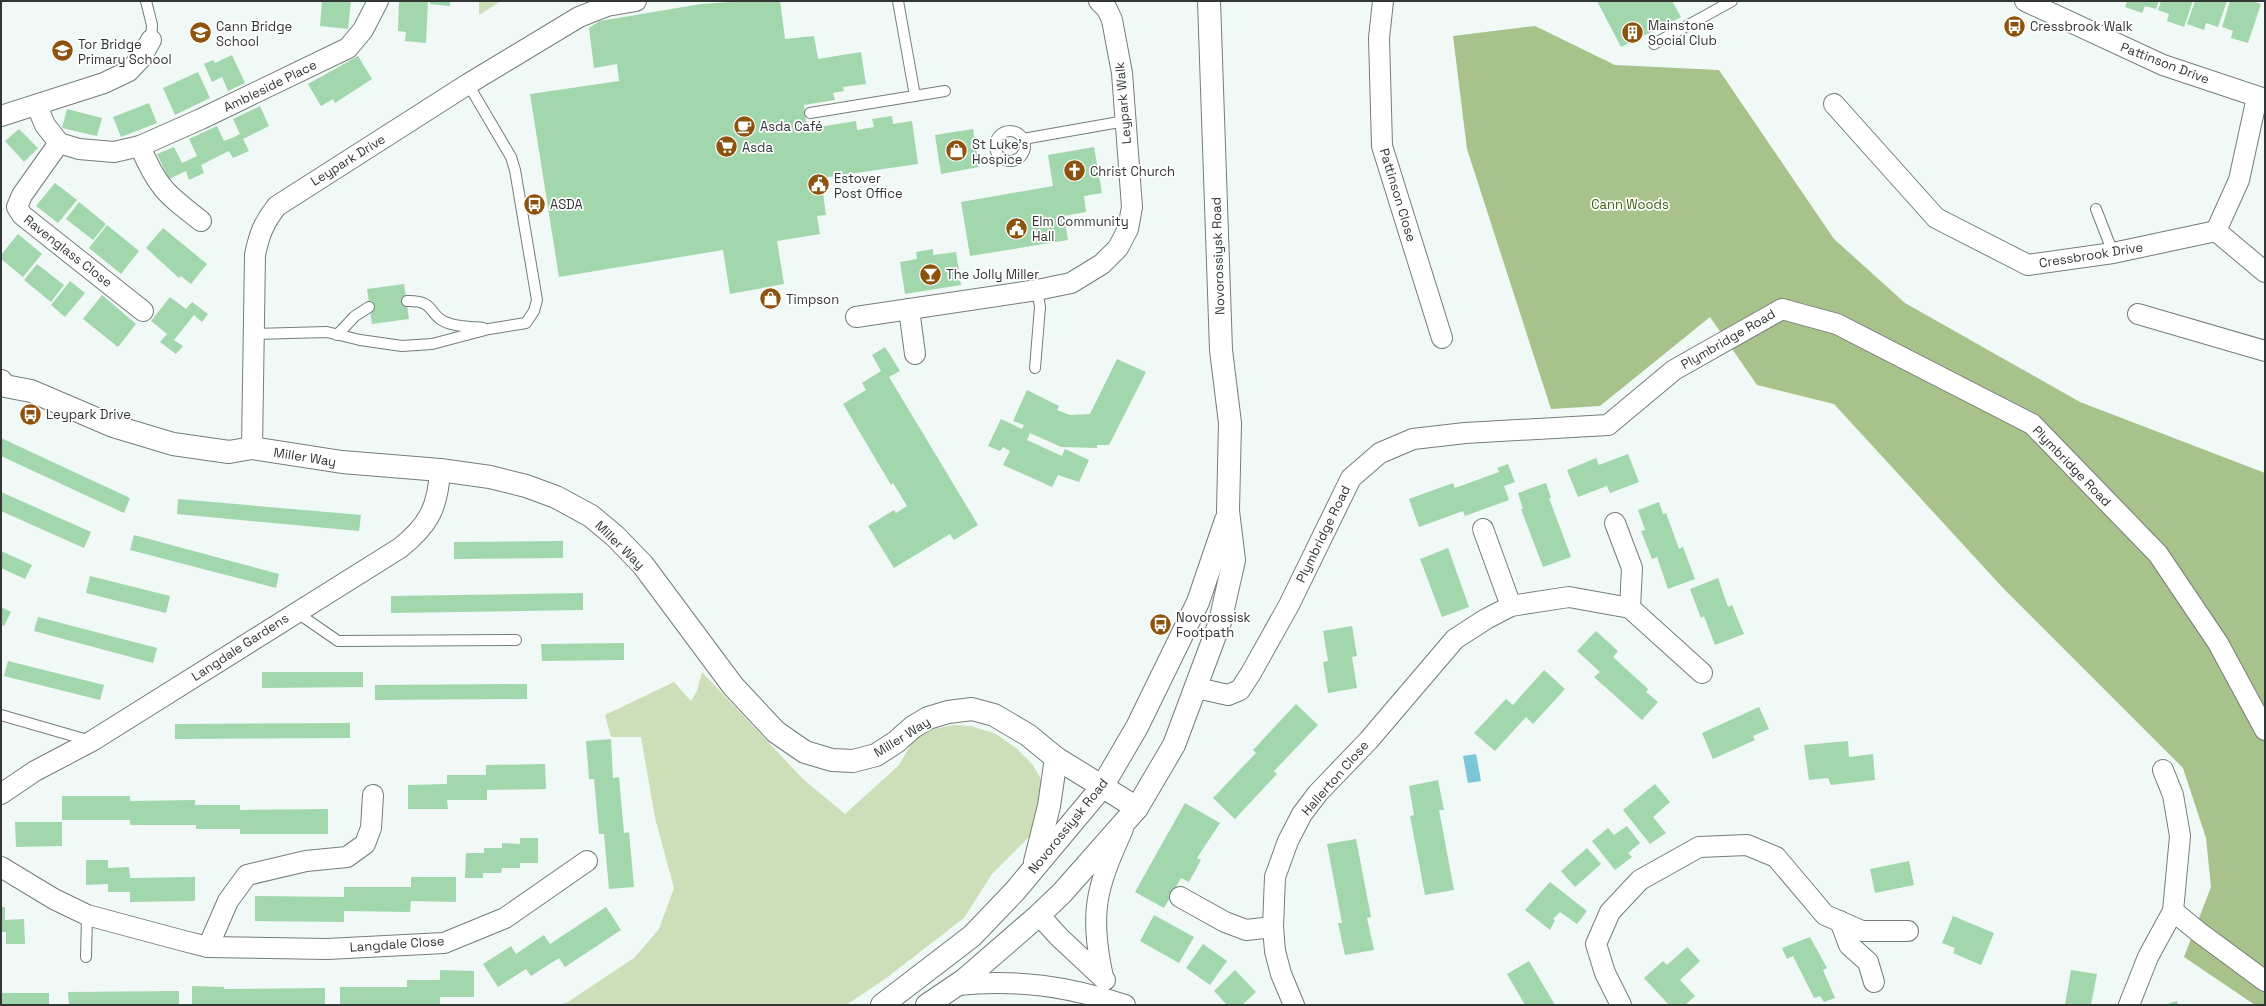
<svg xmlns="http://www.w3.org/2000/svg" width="2266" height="1006" viewBox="0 0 2266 1006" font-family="'Space Grotesk',sans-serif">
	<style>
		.green { fill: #ccdfb8 }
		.forest { fill: #a8c28b }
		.water { fill: #7ac7da }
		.building { fill: #a2d6ac }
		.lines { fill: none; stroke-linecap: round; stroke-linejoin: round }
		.service-casing { stroke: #757d7a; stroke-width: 12 }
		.minor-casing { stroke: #757d7a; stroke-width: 22 }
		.tertiary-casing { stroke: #757d7a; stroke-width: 24 }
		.secondary-casing { stroke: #757d7a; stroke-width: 24 }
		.service { stroke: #fff; stroke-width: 10 }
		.minor { stroke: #fff; stroke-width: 20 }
		.tertiary { stroke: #fff; stroke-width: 22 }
		.secondary { stroke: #fff; stroke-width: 22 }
		.labels { text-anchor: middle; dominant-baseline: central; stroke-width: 3.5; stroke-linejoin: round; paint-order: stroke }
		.poi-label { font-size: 13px; fill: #323634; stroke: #fff; text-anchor: start }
		.street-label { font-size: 13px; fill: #323634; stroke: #fff }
		.park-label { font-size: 13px; fill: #415f0c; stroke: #fff }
	</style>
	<rect width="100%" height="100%" fill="#f0f9f6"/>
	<g class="green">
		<polygon points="479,1 501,1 479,15"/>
		<polygon points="702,672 803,779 845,814 899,765 914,739 929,730 954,725 971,726 996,734 1016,748 1033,765 1047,790 1035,831 992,874 964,918 885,979 846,1005 558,1005 568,1002 634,958 659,929 674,888 655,818 641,737 611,737 605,715 674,682 691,701 697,691"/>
	</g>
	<polygon class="forest" points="1535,26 1615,65 1719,70 1834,239 1905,303 2080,402 2265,473 2265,1005 2255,1005 2184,957 2211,887 2206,838 2183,768 2003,588 1834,404 1757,385 1710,317 1600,406 1551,409 1467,149 1453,36"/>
	<polygon class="water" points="1476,754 1481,781 1468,783 1463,756"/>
	<g class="building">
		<polygon points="322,1 351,1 348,29 320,26"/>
		<polygon points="399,1 428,2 426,43 405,41 406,32 398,31"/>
		<polygon points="430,1 450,1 450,6 430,4"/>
		<polygon points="746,1 780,1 785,39 814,36 818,59 861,52 866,84 843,87 844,91 833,93 835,100 804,105 807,129 856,121 857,130 874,127 872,119 892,116 893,124 912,121 918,164 821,178 826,215 817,216 820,234 777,241 784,284 730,294 723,250 559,277 530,94 619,81 617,64 594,68 589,28 600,21 701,4"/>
		<polygon points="1597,1 1672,1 1681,17 1621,47"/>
		<polygon points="2127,1 2159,1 2156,9 2145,6 2142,13 2125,7"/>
		<polygon points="2161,1 2193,1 2184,27 2167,21 2169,14 2158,10"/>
		<polygon points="2195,1 2227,1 2218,27 2206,23 2204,30 2187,24"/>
		<polygon points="2230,1 2252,1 2261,4 2248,43 2231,38 2233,31 2222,27"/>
		<polygon points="232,55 245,83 228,91 222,77 212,82 204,64 213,60 215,63"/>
		<polygon points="358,56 372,79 335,103 333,99 321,106 308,84"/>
		<polygon points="198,72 210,98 175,115 163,88"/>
		<polygon points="149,103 157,123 121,137 113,117"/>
		<polygon points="260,106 269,126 243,139 249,151 233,158 229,151 201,165 204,173 189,180 186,171 169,179 157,154 174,147 182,163 197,156 189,139 217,126 224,141 232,138 240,134 233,119"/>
		<polygon points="67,109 102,118 97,136 62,128"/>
		<polygon points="19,129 38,148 24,162 5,141"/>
		<polygon points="973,129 979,167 941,174 935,135"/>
		<polygon points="1094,147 1102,193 1084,196 1086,212 1064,216 1068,240 970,256 961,202 1053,186 1048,155"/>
		<polygon points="55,183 77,200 58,223 36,206"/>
		<polygon points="79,202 106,224 93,240 66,219"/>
		<polygon points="107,225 139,251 121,274 89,248"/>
		<polygon points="163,228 207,264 191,284 181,276 179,278 146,248"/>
		<polygon points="18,234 42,254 23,277 1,259 1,255"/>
		<polygon points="933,249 933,255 956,252 961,285 905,294 900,262 917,259 916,252"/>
		<polygon points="37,264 64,285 51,302 24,280"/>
		<polygon points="70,281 85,293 65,317 51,305"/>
		<polygon points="404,284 409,319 372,324 367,289"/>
		<polygon points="102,295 136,324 118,347 83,319"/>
		<polygon points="170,297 186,309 192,302 208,314 202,322 194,315 174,340 183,346 176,354 160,342 167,334 151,321"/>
		<polygon points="885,347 900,371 889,377 978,525 954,540 950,534 894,568 868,526 894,510 896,513 907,506 893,483 891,485 843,404 866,390 862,383 881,371 872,355"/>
		<polygon points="1117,359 1146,372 1109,445 1097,445 1097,448 1061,447 1030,433 1027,440 1062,456 1065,449 1089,460 1079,482 1058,475 1052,487 1003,465 1010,451 1003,447 1000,451 988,446 1001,419 1022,429 1024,425 1013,421 1027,390 1059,406 1057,410 1070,415 1090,414"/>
		<polygon points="1,438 130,498 124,513 1,456"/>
		<polygon points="1628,454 1639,482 1610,493 1607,486 1578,497 1567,470 1596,458 1599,465"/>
		<polygon points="1508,464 1515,482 1504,486 1509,500 1465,516 1463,511 1419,527 1409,499 1453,483 1455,488 1499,472 1497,468"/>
		<polygon points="1546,483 1551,498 1549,498 1571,557 1543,567 1521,509 1523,509 1518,493"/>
		<polygon points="1,492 91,532 84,548 1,511"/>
		<polygon points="178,499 361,515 359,531 177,514"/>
		<polygon points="1659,502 1663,514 1666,513 1679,549 1683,547 1695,579 1668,589 1657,557 1652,559 1641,531 1645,530 1638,510"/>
		<polygon points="134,535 279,574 276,588 130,550"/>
		<polygon points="563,541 563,558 454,559 454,542"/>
		<polygon points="1448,548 1469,607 1442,617 1420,559"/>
		<polygon points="1,551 32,565 25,579 1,568"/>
		<polygon points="90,576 170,596 166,613 86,593"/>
		<polygon points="1718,578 1728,607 1732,605 1744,634 1715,645 1704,616 1701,618 1690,589"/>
		<polygon points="583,593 583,610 391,613 391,596"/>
		<polygon points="1,607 11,612 4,626 1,624"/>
		<polygon points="38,617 157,648 153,663 34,631"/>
		<polygon points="1352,626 1357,656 1352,657 1357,688 1328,693 1323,662 1328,661 1323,631"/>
		<polygon points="1596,631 1618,651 1613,657 1648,689 1646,692 1658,702 1642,720 1594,677 1600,672 1577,651"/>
		<polygon points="624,643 624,660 542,661 541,644"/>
		<polygon points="8,661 104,685 100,700 4,676"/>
		<polygon points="1544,670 1565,689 1533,724 1526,717 1495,751 1474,733 1506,699 1513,705"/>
		<polygon points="262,672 363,672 363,687 262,688"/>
		<polygon points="527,684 527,699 375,700 375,685"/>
		<polygon points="1296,704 1318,725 1274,771 1277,774 1235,819 1213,798 1256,753 1253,750"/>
		<polygon points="1759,707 1769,729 1753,736 1755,740 1713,759 1702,733"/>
		<polygon points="350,723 350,738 175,739 175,724"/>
		<polygon points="611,739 613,778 619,777 624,833 629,832 634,887 609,889 604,834 599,834 594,779 589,779 586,741"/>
		<polygon points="1848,741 1849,757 1873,754 1875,780 1831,785 1828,778 1809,780 1804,745"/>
		<polygon points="545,764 546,789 487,790 487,800 447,800 448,809 408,809 408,785 447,784 447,775 486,775 486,765"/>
		<polygon points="1438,780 1444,810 1439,810 1454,890 1425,895 1410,816 1414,815 1409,786"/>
		<polygon points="1655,784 1670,802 1653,817 1666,833 1650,844 1623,810"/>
		<polygon points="62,796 130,796 130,801 195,800 195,805 240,805 240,810 328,809 328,834 240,834 240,829 196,829 196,825 130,825 130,820 62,820"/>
		<polygon points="1185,803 1220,823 1197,858 1201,860 1189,882 1181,878 1164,908 1135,892"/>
		<polygon points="15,822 62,822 62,846 16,847"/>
		<polygon points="1627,826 1640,843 1628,853 1632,857 1615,870 1592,841 1608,828 1614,835"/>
		<polygon points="520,838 538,838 538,863 520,863 520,868 502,868 501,873 483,873 483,878 465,878 466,853 484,853 484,848 502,848 502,843 520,844"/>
		<polygon points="1356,839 1371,917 1367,918 1374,950 1345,955 1338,923 1342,923 1327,844"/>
		<polygon points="1587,848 1601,864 1575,887 1561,871"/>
		<polygon points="86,860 108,860 108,868 129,867 130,878 195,877 195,901 130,902 130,892 108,892 108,884 86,885"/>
		<polygon points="1909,861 1914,885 1875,893 1870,869"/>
		<polygon points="411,877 456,877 456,902 411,901 410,912 344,911 344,922 255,921 255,896 344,897 344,887 411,887"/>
		<polygon points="1550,882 1587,911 1577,924 1560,912 1553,919 1555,920 1550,930 1525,910"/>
		<polygon points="1,907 5,907 5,920 24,919 25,944 6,944 6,932 1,932"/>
		<polygon points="606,907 621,930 565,967 559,958 531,976 526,969 498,987 483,964 511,946 516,954 544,935 550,944"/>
		<polygon points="1154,915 1194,937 1179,963 1140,941"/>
		<polygon points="1953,916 1994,933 1981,965 1953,953 1955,948 1942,943"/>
		<polygon points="1810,937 1827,968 1823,970 1835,998 1824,1002 1820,996 1814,998 1793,956 1787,959 1782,948"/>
		<polygon points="1203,944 1227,961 1210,985 1186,968"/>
		<polygon points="1687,947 1700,961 1680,980 1695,996 1685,1005 1669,1005 1644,978 1663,961 1667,965"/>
		<polygon points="1529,961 1555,1005 1525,1005 1507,974"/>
		<polygon points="440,970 474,971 474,997 440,997 440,1005 340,1005 340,987 407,987 407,980 440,980"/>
		<polygon points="1235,970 1256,992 1242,1005 1227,1005 1214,991"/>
		<polygon points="2071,970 2097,974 2091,1005 2065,1005"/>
		<polygon points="192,986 224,987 224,989 325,988 325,1005 192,1005"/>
		<polygon points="179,991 179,1005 69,1005 68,992"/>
		<rect x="1" y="993" width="48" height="12"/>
		<polygon points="2177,1001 2178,1005 2164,1005"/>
	</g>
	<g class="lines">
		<defs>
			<g id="service">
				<polyline points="146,1 152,25 151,40"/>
				<polyline points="898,1 915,96"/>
				<polyline points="1654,44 1732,1"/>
				<polyline points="810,113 945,91"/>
				<circle cx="1010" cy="146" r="15"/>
				<polyline points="1023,139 1125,121"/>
				<polyline points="2096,209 2113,253"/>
				<path d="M407,301C438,300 427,318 451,324C461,327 473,327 483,328"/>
				<polyline points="254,334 327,332 360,340 402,346 432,344 489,329 526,323 534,311 537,300 515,170 511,157 468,84"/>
				<polyline points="337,335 355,316 369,307"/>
				<polyline points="1035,368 1040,307 1037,290"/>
				<polyline points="296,612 338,641 516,640"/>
				<polyline points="1,715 91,741"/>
				<polyline points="86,957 87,915"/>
			</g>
			<g id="minor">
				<polyline points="1383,1 1379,38 1382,146 1442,338"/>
				<polyline points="2025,1 2163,65 2265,99"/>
				<polyline points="1834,104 1936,218 2028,265 2113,253 2216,231 2239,180 2257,97"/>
				<polyline points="37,106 45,125 59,143 79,149 114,152 140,146 201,119 348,48 363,30 378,1"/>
				<polyline points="1,116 104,83 129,71 141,58 151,40"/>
				<polyline points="59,143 22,195 17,207 22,215 143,311"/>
				<path d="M140,146C157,187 166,194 201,221"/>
				<polyline points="2216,231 2265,272"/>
				<polyline points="909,309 915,354"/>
				<polyline points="2138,314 2265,351"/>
				<polyline points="856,317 1037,290 1071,283 1102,264 1118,248 1128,229 1132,207 1122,73 1112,20 1107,9 1099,1"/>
				<path d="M252,448L255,255C259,235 264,222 277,206L468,84L579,17L607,6L636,1"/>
				<polyline points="1615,523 1632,568 1630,608"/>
				<polyline points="1483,529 1511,606"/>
				<polyline points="1197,688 1228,695 1240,690 1251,673 1289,605 1351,478 1380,453 1413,439 1465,433 1608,425 1674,370 1782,309 1837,324 2032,424 2158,554 2218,643 2265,730"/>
				<path d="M1,794L35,771L92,741L400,548C429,525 438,507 440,470"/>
				<polyline points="1,867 54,899 87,915 184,941 208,947 327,949 444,943 505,918 587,861"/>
				<polyline points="1180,897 1225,922 1246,930 1273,927"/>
				<polyline points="2173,911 2200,933 2265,981"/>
				<polyline points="1039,915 1059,937 1105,980"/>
				<polyline points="1840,921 1849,945 1868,962 1874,982"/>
				<polyline points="208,947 228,901 247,875 306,861 347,857 365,844 371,828 373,795"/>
				<path d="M1103,977C1089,913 1096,888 1123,829"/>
				<path d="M957,985C1017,979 1067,986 1125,1005"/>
				<polyline points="1294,1005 1281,974 1275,951 1273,927 1275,877 1288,841 1302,814 1318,793 1368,741 1455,639 1486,619 1511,606 1569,597 1630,608 1702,673"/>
				<polyline points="1621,1005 1605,973 1596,944 1610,912 1640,880 1699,847 1747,845 1776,857 1825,915 1862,931 1908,931"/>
				<polyline points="2129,1005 2148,957 2173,911 2180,836 2173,795 2163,770"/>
			</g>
			<polyline id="tertiary" points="1,381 5,386 31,391 113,426 173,444 229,452 252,448 342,462 440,470 490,477 526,486 556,497 591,516 615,536 643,565 733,686 776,732 805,752 832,760 853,761 876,755 896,742 913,727 928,718 948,712 972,709 994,715 1028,735 1056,758 1137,808"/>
			<g id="secondary">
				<polyline points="1035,862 1049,806 1056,758"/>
				<polyline points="882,1005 972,936 1015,891 1102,787 1137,727 1198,602 1226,520"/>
				<polyline points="927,1005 964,980 1039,915 1062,893 1137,808 1174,745 1220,622 1234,560 1228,511 1230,423 1221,350 1209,1"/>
			</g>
		</defs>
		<use href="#service" class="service-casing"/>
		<use href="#minor" class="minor-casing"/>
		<use href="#tertiary" class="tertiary-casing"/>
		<use href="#secondary" class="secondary-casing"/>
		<use href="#service" class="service"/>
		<use href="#minor" class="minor"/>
		<use href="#tertiary" class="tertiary"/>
		<use href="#secondary" class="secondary"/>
	</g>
	<defs>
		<symbol id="bus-disc" viewBox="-11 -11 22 22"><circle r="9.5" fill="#8d530e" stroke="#fff"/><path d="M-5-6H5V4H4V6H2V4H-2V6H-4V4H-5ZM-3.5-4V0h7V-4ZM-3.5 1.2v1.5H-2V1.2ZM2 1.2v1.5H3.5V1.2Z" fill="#fff"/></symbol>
		<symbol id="building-disc" viewBox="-11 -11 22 22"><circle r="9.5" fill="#8d530e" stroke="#fff"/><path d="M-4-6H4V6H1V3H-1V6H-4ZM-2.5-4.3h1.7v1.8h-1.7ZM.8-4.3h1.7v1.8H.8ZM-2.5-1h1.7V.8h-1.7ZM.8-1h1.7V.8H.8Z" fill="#fff"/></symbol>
		<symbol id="school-disc" viewBox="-11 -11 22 22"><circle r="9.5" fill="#8d530e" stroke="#fff"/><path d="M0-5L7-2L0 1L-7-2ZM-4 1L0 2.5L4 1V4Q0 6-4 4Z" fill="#fff"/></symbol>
		<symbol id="cafe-disc" viewBox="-11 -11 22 22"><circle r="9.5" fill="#8d530e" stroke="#fff"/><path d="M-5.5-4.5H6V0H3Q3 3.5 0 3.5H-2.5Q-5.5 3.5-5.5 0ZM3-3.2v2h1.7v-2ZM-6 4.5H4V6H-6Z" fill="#fff"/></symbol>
		<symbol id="supermarket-disc" viewBox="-11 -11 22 22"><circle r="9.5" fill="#8d530e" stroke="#fff"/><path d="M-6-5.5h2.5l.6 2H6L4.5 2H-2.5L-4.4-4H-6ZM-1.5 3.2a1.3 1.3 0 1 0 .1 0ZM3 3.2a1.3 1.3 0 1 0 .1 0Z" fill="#fff"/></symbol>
		<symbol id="shop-disc" viewBox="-11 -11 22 22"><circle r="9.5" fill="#8d530e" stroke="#fff"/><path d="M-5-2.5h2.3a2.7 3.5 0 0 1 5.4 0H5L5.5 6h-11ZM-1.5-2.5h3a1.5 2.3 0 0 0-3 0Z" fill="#fff"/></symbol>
		<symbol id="church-disc" viewBox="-11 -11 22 22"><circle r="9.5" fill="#8d530e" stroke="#fff"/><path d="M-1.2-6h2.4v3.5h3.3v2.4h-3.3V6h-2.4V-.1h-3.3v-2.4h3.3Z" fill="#fff"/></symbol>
		<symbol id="civic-disc" viewBox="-11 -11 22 22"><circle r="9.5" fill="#8d530e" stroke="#fff"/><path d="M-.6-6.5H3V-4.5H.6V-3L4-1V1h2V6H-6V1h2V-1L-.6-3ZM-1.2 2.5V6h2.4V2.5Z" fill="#fff"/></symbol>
		<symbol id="bar-disc" viewBox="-11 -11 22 22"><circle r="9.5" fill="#8d530e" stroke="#fff"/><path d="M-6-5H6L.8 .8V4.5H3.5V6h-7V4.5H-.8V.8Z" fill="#fff"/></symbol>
	</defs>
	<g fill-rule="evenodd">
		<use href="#bus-disc" x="2002" y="14" width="25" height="25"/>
		<use href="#building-disc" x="1620" y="20" width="25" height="25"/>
		<use href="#school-disc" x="188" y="20" width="25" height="25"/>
		<use href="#school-disc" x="50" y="38" width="25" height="25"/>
		<use href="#cafe-disc" x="732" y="114" width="25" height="25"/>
		<use href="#supermarket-disc" x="714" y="134" width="25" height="25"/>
		<use href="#shop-disc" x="944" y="138" width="25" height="25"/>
		<use href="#church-disc" x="1062" y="158" width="25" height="25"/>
		<use href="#civic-disc" x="806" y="172" width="25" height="25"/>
		<use href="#bus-disc" x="522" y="192" width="25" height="25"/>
		<use href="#civic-disc" x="1004" y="216" width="25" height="25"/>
		<use href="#bar-disc" x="918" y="262" width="25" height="25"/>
		<use href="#shop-disc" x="758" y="286" width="25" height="25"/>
		<use href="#bus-disc" x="18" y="402" width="25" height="25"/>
		<use href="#bus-disc" x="1148" y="612" width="25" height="25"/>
	</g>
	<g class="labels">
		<g class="poi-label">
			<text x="1648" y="25">Mainstone<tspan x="1648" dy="15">Social Club</tspan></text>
			<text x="216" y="26">Cann Bridge<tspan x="216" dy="15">School</tspan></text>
			<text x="2030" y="26">Cressbrook Walk</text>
			<text x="78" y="44">Tor Bridge<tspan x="78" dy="15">Primary School</tspan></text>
			<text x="760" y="126">Asda Café</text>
			<text x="972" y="144">St Luke's<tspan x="972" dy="15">Hospice</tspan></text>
			<text x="742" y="147">Asda</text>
			<text x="1090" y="171">Christ Church</text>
			<text x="834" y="178">Estover<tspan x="834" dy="15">Post Office</tspan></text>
			<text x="550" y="204">ASDA</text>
			<text x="1032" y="221">Elm Community<tspan x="1032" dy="15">Hall</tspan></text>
			<text x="946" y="274">The Jolly Miller</text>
			<text x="786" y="299">Timpson</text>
			<text x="46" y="414">Leypark Drive</text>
			<text x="1176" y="617">Novorossisk<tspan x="1176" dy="15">Footpath</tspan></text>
		</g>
		<g class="street-label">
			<text transform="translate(2165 63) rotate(21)">Pattinson Drive</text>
			<text transform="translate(270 86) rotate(-26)">Ambleside Place</text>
			<text transform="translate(1123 103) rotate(-95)">Leypark Walk</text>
			<text transform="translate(348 160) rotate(-32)">Leypark Drive</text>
			<text transform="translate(1398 195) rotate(73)">Pattinson Close</text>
			<text transform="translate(68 251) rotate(38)">Ravenglass Close</text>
			<text transform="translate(2091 255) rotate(-9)">Cressbrook Drive</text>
			<text transform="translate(1218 256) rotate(-92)">Novorossiysk Road</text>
			<text transform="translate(1728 339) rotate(-30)">Plymbridge Road</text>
			<text transform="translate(305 457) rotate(9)">Miller Way</text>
			<text transform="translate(2072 466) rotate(46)">Plymbridge Road</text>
			<text transform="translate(1323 534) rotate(-64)">Plymbridge Road</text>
			<text transform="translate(620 545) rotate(44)">Miller Way</text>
			<text transform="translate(240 647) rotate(-33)">Langdale Gardens</text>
			<text transform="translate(902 737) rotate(-32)">Miller Way</text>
			<text transform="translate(1335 778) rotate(-49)">Hallerton Close</text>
			<text transform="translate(1068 826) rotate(-51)">Novorossiysk Road</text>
			<text transform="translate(397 944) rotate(-4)">Langdale Close</text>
		</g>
		<g class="park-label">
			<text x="1630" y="204">Cann Woods</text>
		</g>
	</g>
	<rect width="2266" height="1006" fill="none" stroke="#323634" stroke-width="4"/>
</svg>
